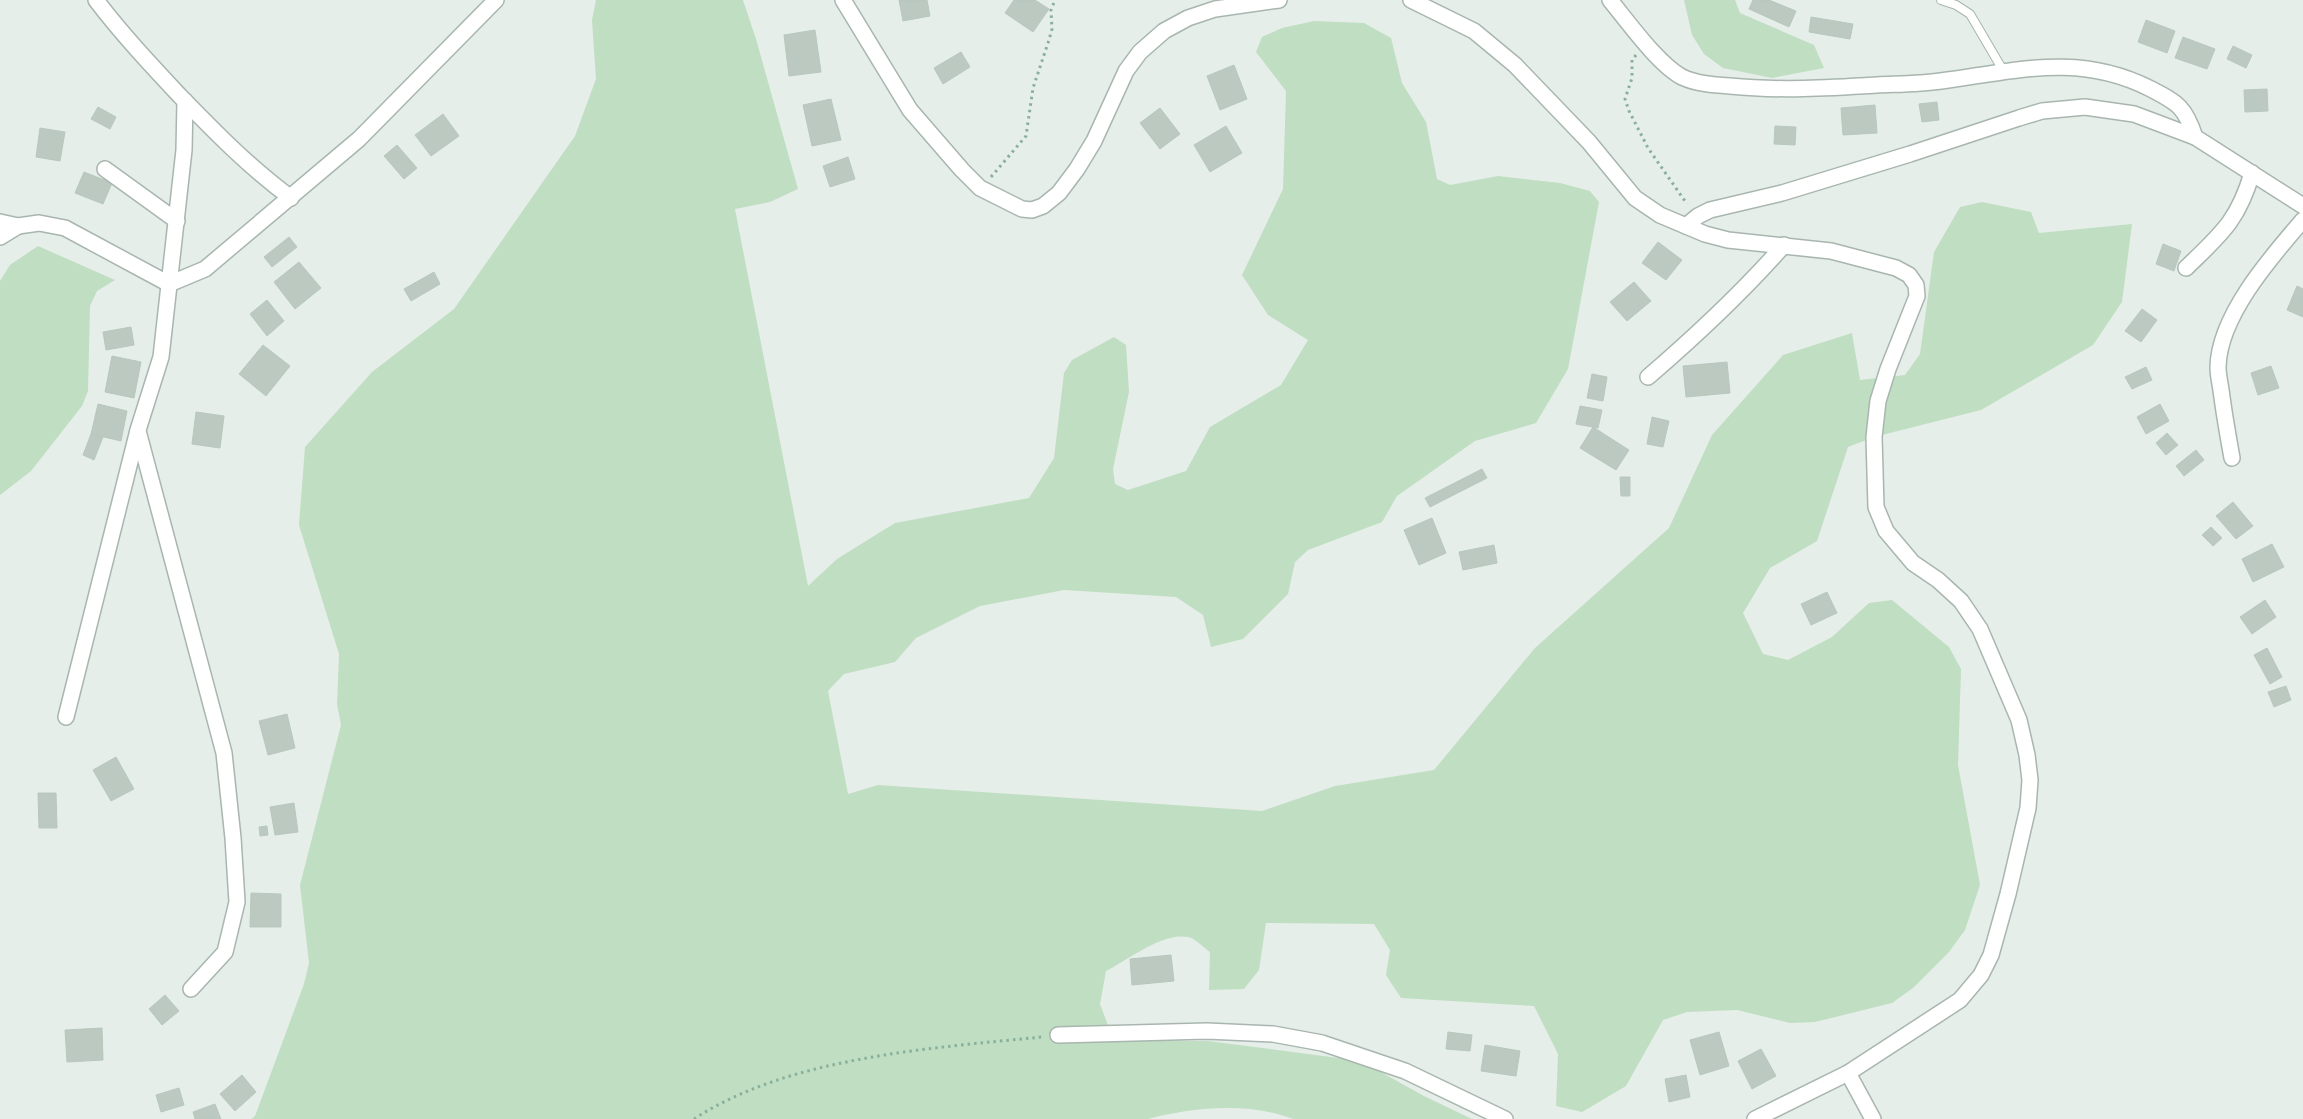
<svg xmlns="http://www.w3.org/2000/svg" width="2303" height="1119" viewBox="0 0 2303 1119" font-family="'DejaVu Sans',sans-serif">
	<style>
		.green { fill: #c0dec2 }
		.building { fill: #bbc9c1; stroke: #b8c8be }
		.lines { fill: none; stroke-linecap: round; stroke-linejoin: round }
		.service-casing { stroke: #a8b6af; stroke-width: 10 }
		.minor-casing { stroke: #a8b6af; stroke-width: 18 }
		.path { stroke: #88b09b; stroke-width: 3; stroke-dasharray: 2.5 4; stroke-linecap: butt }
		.service { stroke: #fff; stroke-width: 8 }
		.minor { stroke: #fff; stroke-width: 15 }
	</style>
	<rect width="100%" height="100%" fill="#e6eee9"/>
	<g class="green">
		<path d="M596,0H743L756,39L798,189L770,202L735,209L808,586L837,559L895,523L1029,498L1054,458L1064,373L1072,360L1114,337L1126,345L1129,392L1113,469L1115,484L1128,490L1186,471L1210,427L1281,385L1308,340L1268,315L1242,275L1283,189L1286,91L1256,52L1262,37L1282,28L1314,21L1364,23L1391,38L1402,83L1426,122L1437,179L1450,185L1498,176L1560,183L1590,191L1599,202L1568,369L1536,423L1475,441L1397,496L1382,522L1308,550L1295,562L1288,594L1243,639L1211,647L1203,615L1176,597L1064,590L980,606L916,638L895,662L844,674L828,691L848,794L878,785L1262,811L1335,786L1434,770L1535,648L1669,528L1712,435L1783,355L1852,333L1860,380L1905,375L1920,354L1934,252L1960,207L1982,202L2031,212L2039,233L2132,224L2122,302L2093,345L1981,410L1874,437L1848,447L1817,541L1770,568L1743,613L1763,654L1788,660L1832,637L1869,603L1892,600L1949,647L1961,669L1958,765L1980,885L1965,930L1949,952L1913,988L1892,1003L1815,1022L1790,1023L1737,1010L1687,1012L1663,1020L1626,1086L1582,1112L1556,1106L1558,1054L1534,1006L1401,998L1386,975L1390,950L1374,924L1266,923L1259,970L1244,989L1209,990L1210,952C1204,948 1195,938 1188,937C1163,932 1129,959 1106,971L1100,1004L1109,1028L1134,1041H1208L1361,1061L1424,1096L1472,1119H1293C1249,1102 1193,1107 1148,1119H251L255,1116L304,984L309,963L300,885L341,725L337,704L339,654L299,525L305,447L372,372L454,309L575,136L596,79L592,20Z"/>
		<polygon points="1684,0 1735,0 1740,13 1814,45 1824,68 1772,78 1723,68 1704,54 1692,35"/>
		<polygon points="38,246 115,280 97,291 90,306 88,391 82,406 31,471 0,495 0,281 10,265"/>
	</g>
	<g class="building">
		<polygon points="899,0 927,0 930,16 903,21"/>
		<polygon points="1014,0 1035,0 1049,9 1033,32 1005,13"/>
		<polygon points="1753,0 1769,0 1796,11 1789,27 1749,9"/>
		<polygon points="1811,17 1853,24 1850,39 1809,32"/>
		<polygon points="2146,20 2175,31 2167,53 2138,42"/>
		<polygon points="815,30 821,72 789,76 784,35"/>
		<polygon points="2183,37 2215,49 2207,69 2175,58"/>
		<polygon points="2233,46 2252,55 2246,68 2227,59"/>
		<polygon points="961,52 970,67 943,84 934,68"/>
		<polygon points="1234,65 1247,99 1220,110 1207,76"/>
		<polygon points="2267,89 2268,111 2245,112 2244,90"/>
		<polygon points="831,99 841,140 812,146 803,105"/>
		<polygon points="1937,102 1939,120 1922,122 1919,104"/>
		<polygon points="1875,105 1877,133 1843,135 1841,108"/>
		<polygon points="98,107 116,117 110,129 91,119"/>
		<polygon points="1160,108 1180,134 1160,149 1140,123"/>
		<polygon points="443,114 459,136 431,156 415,135"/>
		<polygon points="1226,126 1242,153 1210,172 1194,145"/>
		<polygon points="1775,126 1796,127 1795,145 1774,144"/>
		<polygon points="40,128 65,132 60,161 36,157"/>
		<polygon points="397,145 417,168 404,179 384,156"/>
		<polygon points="848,157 855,179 830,187 823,166"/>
		<polygon points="84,172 112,183 103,204 75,193"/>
		<polygon points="289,237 297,247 272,267 264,257"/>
		<polygon points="1658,242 1682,260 1666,280 1642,263"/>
		<polygon points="2163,244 2181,251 2174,271 2156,264"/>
		<polygon points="299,262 321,288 295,309 274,282"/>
		<polygon points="434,272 440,284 411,301 404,289"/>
		<polygon points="1634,282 1651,301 1627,321 1610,302"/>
		<polygon points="2297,286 2303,289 2303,317 2287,310"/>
		<polygon points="267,300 284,321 267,336 250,314"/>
		<polygon points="2142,309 2157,320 2141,342 2125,331"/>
		<polygon points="131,327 134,345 106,350 103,332"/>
		<polygon points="263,345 290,366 266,396 239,374"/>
		<polygon points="112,356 141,362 134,398 105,392"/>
		<polygon points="1727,362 1730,393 1686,397 1683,366"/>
		<polygon points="2271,366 2279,388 2258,395 2251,373"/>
		<polygon points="2146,367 2152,380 2132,389 2125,377"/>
		<polygon points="1592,374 1607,377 1603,401 1587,398"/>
		<polygon points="98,404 127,411 121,441 91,434"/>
		<polygon points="2160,404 2169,421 2146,434 2137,417"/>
		<polygon points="1580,406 1602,410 1598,428 1576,424"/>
		<polygon points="196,412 224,416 220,448 192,444"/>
		<polygon points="1652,417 1669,421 1663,447 1647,444"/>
		<polygon points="1593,427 1629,450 1616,470 1580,448"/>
		<polygon points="2167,433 2178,445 2166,455 2156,443"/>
		<polygon points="91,434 103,437 94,460 83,455"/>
		<polygon points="2196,450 2204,460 2184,476 2176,466"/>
		<polygon points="1482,469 1487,478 1430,507 1425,498"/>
		<polygon points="1620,477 1630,477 1630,496 1621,496"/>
		<polygon points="2233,502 2253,526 2236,539 2216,516"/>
		<polygon points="1432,518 1446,553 1419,565 1404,530"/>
		<polygon points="2211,527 2222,538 2213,546 2202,535"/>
		<polygon points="2272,544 2284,567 2253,582 2242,559"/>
		<polygon points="1494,545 1497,563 1463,570 1459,552"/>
		<polygon points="1827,592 1837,613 1811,625 1801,604"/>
		<polygon points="2265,600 2276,617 2252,634 2240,617"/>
		<polygon points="2267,648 2282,677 2270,684 2254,655"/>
		<polygon points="2286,686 2291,700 2274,707 2268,692"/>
		<polygon points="287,714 295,748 268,755 259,721"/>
		<polygon points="116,757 134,789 111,801 93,770"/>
		<polygon points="38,793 56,793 57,828 39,828"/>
		<polygon points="294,803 298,832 275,835 270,807"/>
		<polygon points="267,826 268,835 260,836 259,827"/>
		<polygon points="251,893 281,894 281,927 250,927"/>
		<polygon points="1171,955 1174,981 1132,985 1130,959"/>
		<polygon points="165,995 179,1011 162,1025 149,1009"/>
		<polygon points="102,1028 103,1060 67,1062 65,1030"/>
		<polygon points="1448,1032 1472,1035 1470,1051 1446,1049"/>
		<polygon points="1719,1032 1729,1066 1700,1075 1690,1040"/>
		<polygon points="1485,1045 1520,1051 1516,1076 1481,1071"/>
		<polygon points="1761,1049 1776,1076 1752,1089 1738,1061"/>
		<polygon points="242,1075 256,1092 235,1111 220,1094"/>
		<polygon points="1686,1075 1690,1097 1669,1102 1665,1079"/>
		<polygon points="179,1088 184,1105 161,1112 156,1095"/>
		<polygon points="215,1104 221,1119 195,1119 193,1112"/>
	</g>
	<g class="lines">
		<defs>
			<polyline id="service" points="1941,0 1956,5 1970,14 2004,72"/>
			<g id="minor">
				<path d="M96,0C121,33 150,64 179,95C215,132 249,167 291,198"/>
				<polyline points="843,0 910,110 962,170 980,188 1022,209 1032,210 1043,206 1059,193 1077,169 1094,141 1126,71 1140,52 1164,31 1188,18 1215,9 1279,0"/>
				<polyline points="1411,0 1474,31 1515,65 1589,142 1635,198 1660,215 1686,226"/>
				<path d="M1610,0C1628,22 1658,64 1682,77C1697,84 1714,85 1730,86C1779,91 1828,88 1877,85C1898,84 1920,84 1941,81C2017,71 2079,52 2151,89C2178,103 2185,107 2195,137"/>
				<polyline points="105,169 177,221"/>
				<polyline points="0,222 18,226 39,223 65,228 169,284 205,269 359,139 496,0"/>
				<polyline points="0,237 18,226"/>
				<path d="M2186,268C2221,234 2238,221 2252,173"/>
				<path d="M1648,377C1698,334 1740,295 1784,245"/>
				<polyline points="138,431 224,753 233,838 237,902 225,952 191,989"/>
				<path d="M2232,458C2228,436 2224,413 2221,390C2220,383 2218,375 2218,367C2219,316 2271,257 2303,220"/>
				<polyline points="66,717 138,430 161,357 184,150 185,101"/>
				<polyline points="1058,1035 1207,1031 1273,1034 1322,1043 1405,1071 1505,1119"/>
				<polyline points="1848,1073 1873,1119"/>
				<polyline points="1755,1119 1848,1073 1960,1000 1981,975 1991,955 2008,894 2028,808 2030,780 2027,755 2019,720 1980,629 1961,601 1938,580 1913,563 1886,531 1876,507 1874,437 1878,401 1888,369 1917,296 1916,285 1909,275 1896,268 1831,251 1728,240 1705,234 1686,226 1698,216 1710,210 1782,193 1910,154 2019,118 2042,111 2085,107 2134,114 2195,137 2303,206"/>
			</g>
		</defs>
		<use href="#service" class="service-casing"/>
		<use href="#minor" class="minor-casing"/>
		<g class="path">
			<polyline points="1636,55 1632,60 1632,78 1625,99 1629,111 1648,148 1687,204"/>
			<polyline points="991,177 1026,136 1033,88 1049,40 1052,29 1051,10 1055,0"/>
			<path d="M694,1119C789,1057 931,1048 1042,1037"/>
		</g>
		<use href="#service" class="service"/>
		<use href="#minor" class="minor"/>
	</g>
</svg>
